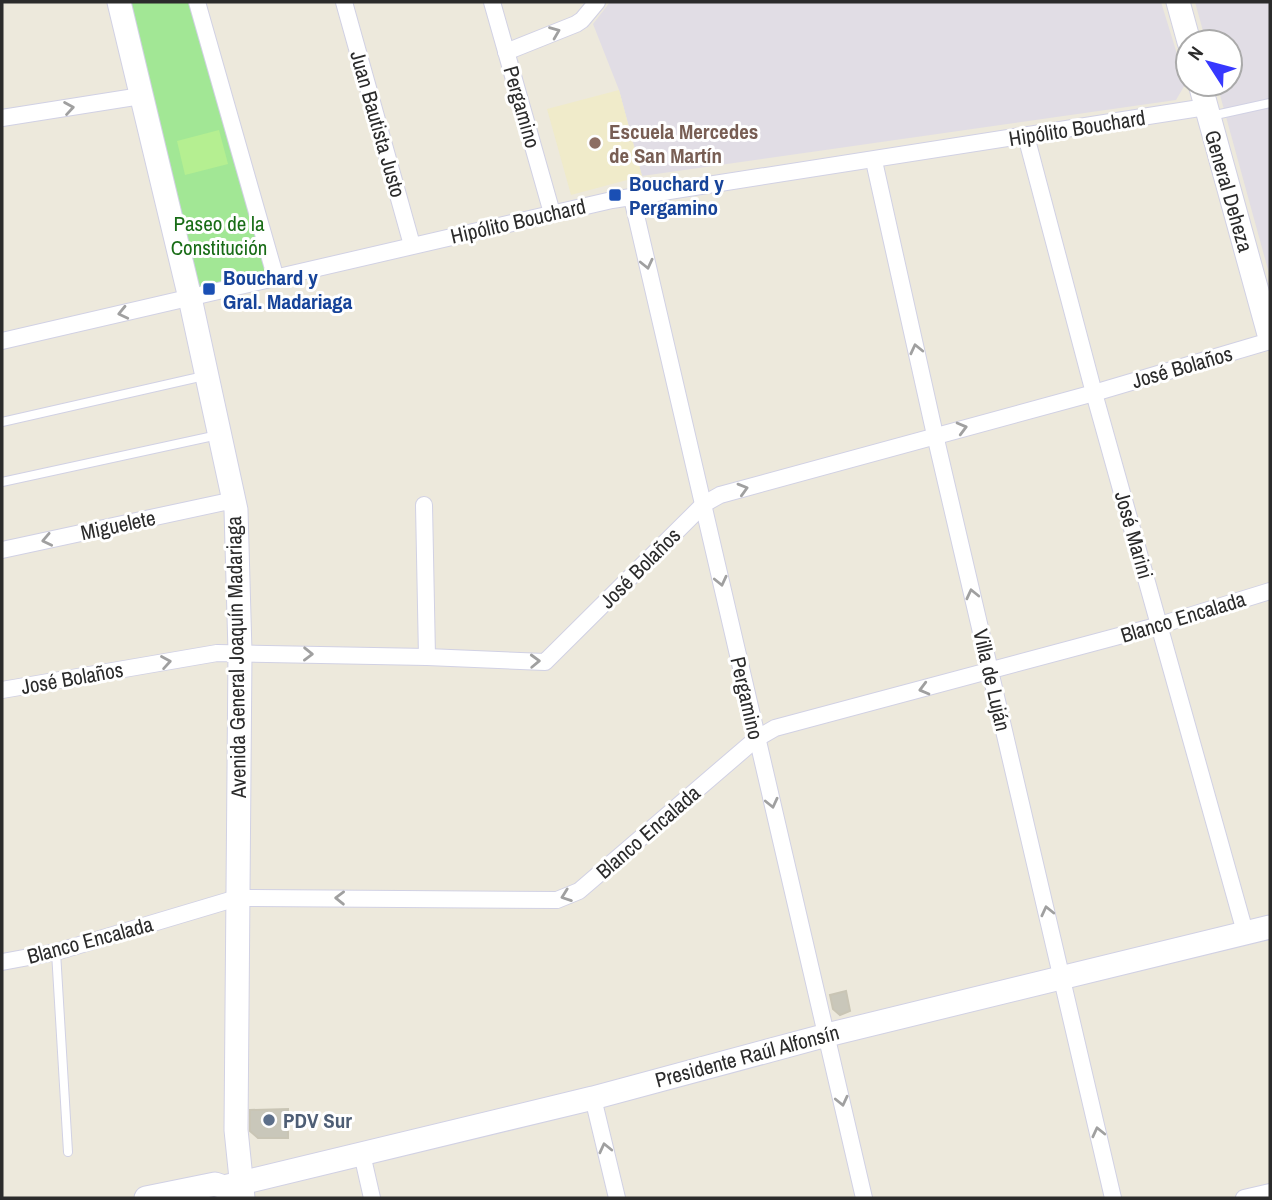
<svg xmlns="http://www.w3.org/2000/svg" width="1272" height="1200" viewBox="0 0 1272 1200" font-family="'Archivo Narrow',sans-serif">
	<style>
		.industrial { fill: #e1dde5 }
		.education { fill: #f0ebca }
		.green { fill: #a2e795 }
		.pitch { fill: #b5ef91 }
		.building { fill: #c9c7ba; stroke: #c9c5b5; stroke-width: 2 }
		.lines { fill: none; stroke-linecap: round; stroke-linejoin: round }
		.lane-casing { stroke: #d1d1e4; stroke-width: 10 }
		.street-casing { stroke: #d1d1e4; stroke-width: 18 }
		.secondary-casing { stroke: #d1d1e4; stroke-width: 25 }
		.lane { stroke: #fff; stroke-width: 8 }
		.street { stroke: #fff; stroke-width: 16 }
		.secondary { stroke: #fff; stroke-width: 23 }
		.oneway { stroke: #a0a0a0 }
		.education-dot { fill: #8d6e63; stroke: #fff; stroke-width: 2.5 }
		.transit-dot { fill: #1a4fb4; stroke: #fff; stroke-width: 2.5 }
		.service-dot { fill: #5c6f8a; stroke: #fff; stroke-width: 2.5 }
		.labels { text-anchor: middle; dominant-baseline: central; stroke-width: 6; stroke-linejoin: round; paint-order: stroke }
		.street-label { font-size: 21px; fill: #2b2b2b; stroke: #fff }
		.education-label { font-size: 21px; font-weight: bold; fill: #785e54; stroke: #fff; text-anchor: start }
		.transit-label { font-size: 21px; font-weight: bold; fill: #164399; stroke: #fff; text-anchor: start }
		.park-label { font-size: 21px; fill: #186c16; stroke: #fff }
		.service-label { font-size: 21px; font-weight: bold; fill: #4e5e75; stroke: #fff; text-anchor: start }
	</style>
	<rect width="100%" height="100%" fill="#ede9dc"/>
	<g class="industrial">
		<polygon points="610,2 1161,2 1186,83 1176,100 642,176 619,90 593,24"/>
		<polygon points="1195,2 1270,2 1270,277 1217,84 1230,84 1230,42 1206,42"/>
	</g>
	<polygon class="education" points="619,90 642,176 571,195 547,109"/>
	<polygon class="green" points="119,2 197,2 276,279 190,298"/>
	<polygon class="pitch" points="219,130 228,164 185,175 177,141"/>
	<g class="building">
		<polygon points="846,991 850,1011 840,1015 833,1009 830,995"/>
		<polygon points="288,1109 288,1138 258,1138 250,1131 250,1110"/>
	</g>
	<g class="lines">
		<defs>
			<g id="lane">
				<polyline points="1211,116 1270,103"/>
				<polyline points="2,422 204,376"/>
				<polyline points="2,482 218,435"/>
				<polyline points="56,952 68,1152"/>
			</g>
			<g id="street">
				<polyline points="197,2 276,279"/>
				<polyline points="344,2 412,245"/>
				<polyline points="492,2 552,213"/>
				<polyline points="506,52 576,24 582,20 597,2"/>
				<polyline points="2,118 141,96"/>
				<polyline points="1026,136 1094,393 1245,932"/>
				<polyline points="874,161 935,435 1113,1198"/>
				<polyline points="632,198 864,1198"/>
				<polyline points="2,341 612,200 1206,107"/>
				<polyline points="424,505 427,657"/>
				<polyline points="2,550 234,500"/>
				<polyline points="2,690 217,653 427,657 545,662 704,504 720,495 1094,393 1270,341"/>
				<polyline points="2,962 56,952 237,898 557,900 579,891 756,739 775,728 1160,625 1270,591"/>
				<polyline points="593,1098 617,1198"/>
				<polyline points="362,1154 372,1198"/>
				<polyline points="1244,1198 1270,1192"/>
			</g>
			<g id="secondary">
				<polyline points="119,2 190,298 236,510 240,652 236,1130 243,1198"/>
				<polyline points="1178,2 1189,42"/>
				<polyline points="1200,84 1270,338"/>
				<polyline points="146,1198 215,1184 224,1187 241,1183 593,1098 827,1035 1270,927"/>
			</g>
		</defs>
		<use href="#lane" class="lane-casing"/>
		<use href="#street" class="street-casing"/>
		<use href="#secondary" class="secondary-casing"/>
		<use href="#lane" class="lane"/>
		<use href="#street" class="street"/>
		<use href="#secondary" class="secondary"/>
	</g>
	<defs><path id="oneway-chevron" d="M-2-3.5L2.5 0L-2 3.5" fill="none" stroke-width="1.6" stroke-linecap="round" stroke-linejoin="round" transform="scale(1.75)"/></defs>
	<g class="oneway">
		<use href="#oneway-chevron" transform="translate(555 32) rotate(-22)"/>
		<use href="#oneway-chevron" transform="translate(69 108) rotate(-9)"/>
		<use href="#oneway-chevron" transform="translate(647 264) rotate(77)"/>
		<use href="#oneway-chevron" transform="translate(123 313) rotate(167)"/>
		<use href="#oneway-chevron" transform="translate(916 349) rotate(-103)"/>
		<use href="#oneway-chevron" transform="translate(962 428) rotate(-15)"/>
		<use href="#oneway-chevron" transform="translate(743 489) rotate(-16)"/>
		<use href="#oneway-chevron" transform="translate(47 540) rotate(168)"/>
		<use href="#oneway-chevron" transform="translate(721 581) rotate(77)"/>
		<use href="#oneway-chevron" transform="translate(972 594) rotate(-103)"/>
		<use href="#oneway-chevron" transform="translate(308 654) rotate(1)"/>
		<use href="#oneway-chevron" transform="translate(535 661) rotate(-2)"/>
		<use href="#oneway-chevron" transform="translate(166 662) rotate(-10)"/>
		<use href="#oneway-chevron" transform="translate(924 689) rotate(165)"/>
		<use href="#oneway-chevron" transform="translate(772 803) rotate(77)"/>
		<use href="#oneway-chevron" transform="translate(566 896) rotate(160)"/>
		<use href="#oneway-chevron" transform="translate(340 898) rotate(-179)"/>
		<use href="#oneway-chevron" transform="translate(1047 911) rotate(-103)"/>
		<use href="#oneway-chevron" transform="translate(842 1101) rotate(77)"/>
		<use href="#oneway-chevron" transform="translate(1098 1132) rotate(-103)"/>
		<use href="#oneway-chevron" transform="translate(605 1148) rotate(-103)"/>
	</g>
	<circle class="education-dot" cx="595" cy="143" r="7"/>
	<g class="transit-dot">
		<rect x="608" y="188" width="14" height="14" rx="3.5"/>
		<rect x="202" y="282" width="14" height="14" rx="3.5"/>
	</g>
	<circle class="service-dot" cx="269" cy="1120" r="7"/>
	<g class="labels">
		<g class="street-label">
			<text transform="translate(522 107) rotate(74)">Pergamino</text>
			<text transform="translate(378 124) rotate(74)">Juan Bautista Justo</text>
			<text transform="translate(1077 128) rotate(-9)">Hipólito Bouchard</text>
			<text transform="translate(1229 191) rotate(74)">General Deheza</text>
			<text transform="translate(518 221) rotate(-13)">Hipólito Bouchard</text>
			<text transform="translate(1182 367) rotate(-16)">José Bolaños</text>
			<text transform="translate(118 525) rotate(-12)">Miguelete</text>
			<text transform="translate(1134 535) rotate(74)">José Marini</text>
			<text transform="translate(640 568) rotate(-45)">José Bolaños</text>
			<text transform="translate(1183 617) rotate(-17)">Blanco Encalada</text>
			<text transform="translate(236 657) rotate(-91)">Avenida General Joaquín Madariaga</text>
			<text transform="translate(72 678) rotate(-10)">José Bolaños</text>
			<text transform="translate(992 680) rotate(77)">Villa de Luján</text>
			<text transform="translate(747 698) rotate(77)">Pergamino</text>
			<text transform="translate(648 832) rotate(-41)">Blanco Encalada</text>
			<text transform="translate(90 940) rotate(-15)">Blanco Encalada</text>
			<text transform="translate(747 1056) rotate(-15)">Presidente Raúl Alfonsín</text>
		</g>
		<g class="education-label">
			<text x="609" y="131">Escuela Mercedes<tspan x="609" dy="24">de San Martín</tspan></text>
		</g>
		<g class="transit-label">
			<text x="629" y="183">Bouchard y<tspan x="629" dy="24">Pergamino</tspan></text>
			<text x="223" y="277">Bouchard y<tspan x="223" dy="24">Gral. Madariaga</tspan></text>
		</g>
		<g class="park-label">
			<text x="219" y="223">Paseo de la<tspan x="219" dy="24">Constitución</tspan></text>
		</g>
		<g class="service-label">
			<text x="283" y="1120">PDV Sur</text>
		</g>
	</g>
	<rect width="1272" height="1200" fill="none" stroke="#2b2b2b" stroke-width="7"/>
	<g transform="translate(1209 63) rotate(306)"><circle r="33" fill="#ffffff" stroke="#aaaaaa" stroke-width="2"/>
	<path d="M0-5L12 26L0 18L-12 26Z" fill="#3738ff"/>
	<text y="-10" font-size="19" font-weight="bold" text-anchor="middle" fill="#2b2b2b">N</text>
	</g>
</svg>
